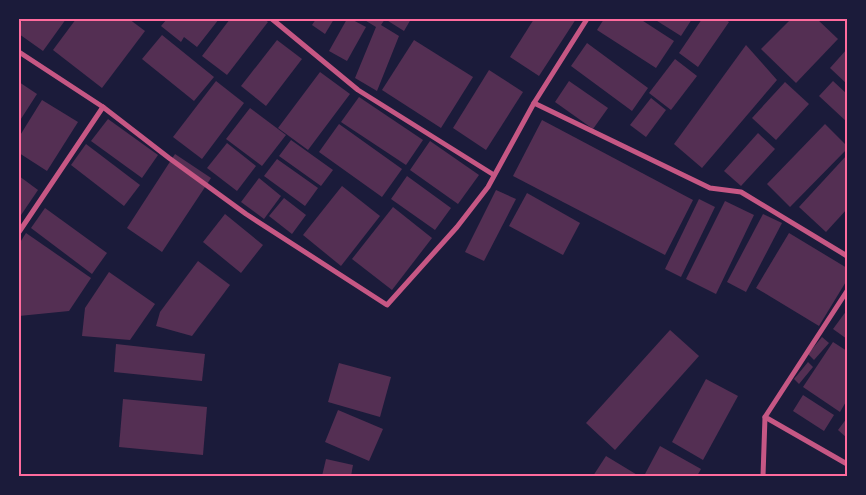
<svg xmlns="http://www.w3.org/2000/svg" width="866" height="495" viewBox="0 0 866 495" font-family="Roboto,sans-serif">
	<style>
		.building { fill: #542f53 }
		.lines { fill: none; stroke-linecap: round; stroke-linejoin: round }
		.minor { stroke: #c65784; stroke-width: 5 }
		.neatline { fill: none; stroke: #ff6b9d; stroke-width: 2 }
	</style>
	<rect width="100%" height="100%" fill="#1b1b3a"/>
	<g class="building">
		<polygon points="23,19 66,19 43,51 19,34 19,25"/>
		<polygon points="76,19 129,19 145,31 102,88 53,50"/>
		<polygon points="167,19 219,19 197,47 184,37 181,42 161,26"/>
		<polygon points="230,19 264,19 268,22 227,75 202,56"/>
		<polygon points="316,19 334,19 325,34 312,25"/>
		<polygon points="347,19 351,19 366,27 347,61 329,51"/>
		<polygon points="363,19 411,19 404,31 385,19 381,25 399,36 377,91 355,78 376,27"/>
		<polygon points="534,19 576,19 539,76 510,57"/>
		<polygon points="604,19 640,19 674,41 656,68 597,30"/>
		<polygon points="654,19 692,19 681,36"/>
		<polygon points="702,19 725,19 729,22 698,67 679,53"/>
		<polygon points="791,19 817,19 838,39 796,83 761,49"/>
		<polygon points="162,35 214,77 194,101 142,59"/>
		<polygon points="277,40 302,59 266,106 241,86"/>
		<polygon points="414,40 473,77 441,128 382,90"/>
		<polygon points="587,43 648,88 632,111 571,66"/>
		<polygon points="746,45 777,80 702,168 674,144"/>
		<polygon points="847,49 847,84 830,68"/>
		<polygon points="675,59 697,76 671,110 649,93"/>
		<polygon points="489,70 523,92 486,150 453,128"/>
		<polygon points="320,72 350,94 308,150 278,128"/>
		<polygon points="216,81 244,103 202,159 173,137"/>
		<polygon points="569,81 608,108 593,129 555,102"/>
		<polygon points="833,81 847,94 847,122 819,96"/>
		<polygon points="19,82 37,94 19,122"/>
		<polygon points="785,82 809,104 776,140 752,118"/>
		<polygon points="359,97 423,140 406,165 341,122"/>
		<polygon points="651,98 666,110 646,137 630,125"/>
		<polygon points="42,100 78,122 47,171 19,153 19,137"/>
		<polygon points="250,108 286,135 262,166 226,139"/>
		<polygon points="108,119 158,155 142,178 91,141"/>
		<polygon points="542,120 693,200 665,255 513,176"/>
		<polygon points="339,124 402,169 382,197 319,152"/>
		<polygon points="825,124 847,146 847,149 790,207 767,184"/>
		<polygon points="758,133 775,149 741,186 724,171"/>
		<polygon points="291,140 333,170 321,186 279,156"/>
		<polygon points="430,141 479,175 458,204 410,170"/>
		<polygon points="227,143 256,166 237,191 207,168"/>
		<polygon points="86,144 140,185 124,206 71,165"/>
		<polygon points="175,154 211,178 162,252 127,228"/>
		<polygon points="847,155 847,209 826,232 799,207"/>
		<polygon points="277,159 318,188 305,206 264,176"/>
		<polygon points="19,176 38,190 19,218"/>
		<polygon points="407,176 451,208 435,230 391,199"/>
		<polygon points="259,178 281,196 264,219 241,202"/>
		<polygon points="342,186 380,216 341,266 303,235"/>
		<polygon points="496,190 516,199 484,261 465,252"/>
		<polygon points="527,193 580,223 563,255 509,226"/>
		<polygon points="284,198 306,215 292,234 269,216"/>
		<polygon points="699,199 715,207 681,277 665,269"/>
		<polygon points="725,201 754,215 716,294 686,279"/>
		<polygon points="393,207 432,238 392,290 352,259"/>
		<polygon points="45,208 107,253 92,274 31,228"/>
		<polygon points="225,214 263,245 241,273 203,242"/>
		<polygon points="763,214 782,223 746,292 727,282"/>
		<polygon points="26,233 91,278 69,311 19,316 19,244"/>
		<polygon points="789,233 847,268 847,280 819,326 756,288"/>
		<polygon points="198,261 230,285 192,336 156,326 160,312"/>
		<polygon points="109,272 155,304 130,340 82,336 85,308"/>
		<polygon points="847,310 847,339 833,329"/>
		<polygon points="670,330 699,356 615,450 586,423"/>
		<polygon points="822,337 829,343 814,360 808,354"/>
		<polygon points="833,342 847,351 847,400 840,412 803,387"/>
		<polygon points="116,344 205,354 202,381 114,372"/>
		<polygon points="808,362 813,367 799,384 794,379"/>
		<polygon points="339,363 391,377 380,417 328,402"/>
		<polygon points="706,379 738,396 703,460 672,442"/>
		<polygon points="803,395 834,415 824,431 793,411"/>
		<polygon points="123,399 207,407 203,455 119,447"/>
		<polygon points="338,410 383,429 369,461 325,442"/>
		<polygon points="847,418 847,438 838,430"/>
		<polygon points="660,446 701,469 697,476 650,476 645,474"/>
		<polygon points="606,456 639,476 593,476"/>
		<polygon points="326,459 353,465 351,476 322,476"/>
	</g>
	<g class="lines">
		<g class="minor">
			<polyline points="272,19 358,90 494,175"/>
			<polyline points="19,52 103,107 169,158 246,214 387,305 457,227 488,187 534,103 710,188 741,192 847,256"/>
			<polyline points="534,103 587,19"/>
			<polyline points="19,232 103,107"/>
			<polyline points="847,291 765,417 847,464"/>
			<polyline points="763,476 765,417"/>
		</g>
	</g>
	<rect width="866" height="495" fill="none" stroke="#1b1b3a" stroke-width="40"/>
	<rect x="20" y="20" width="826" height="455" class="neatline"/>
</svg>
